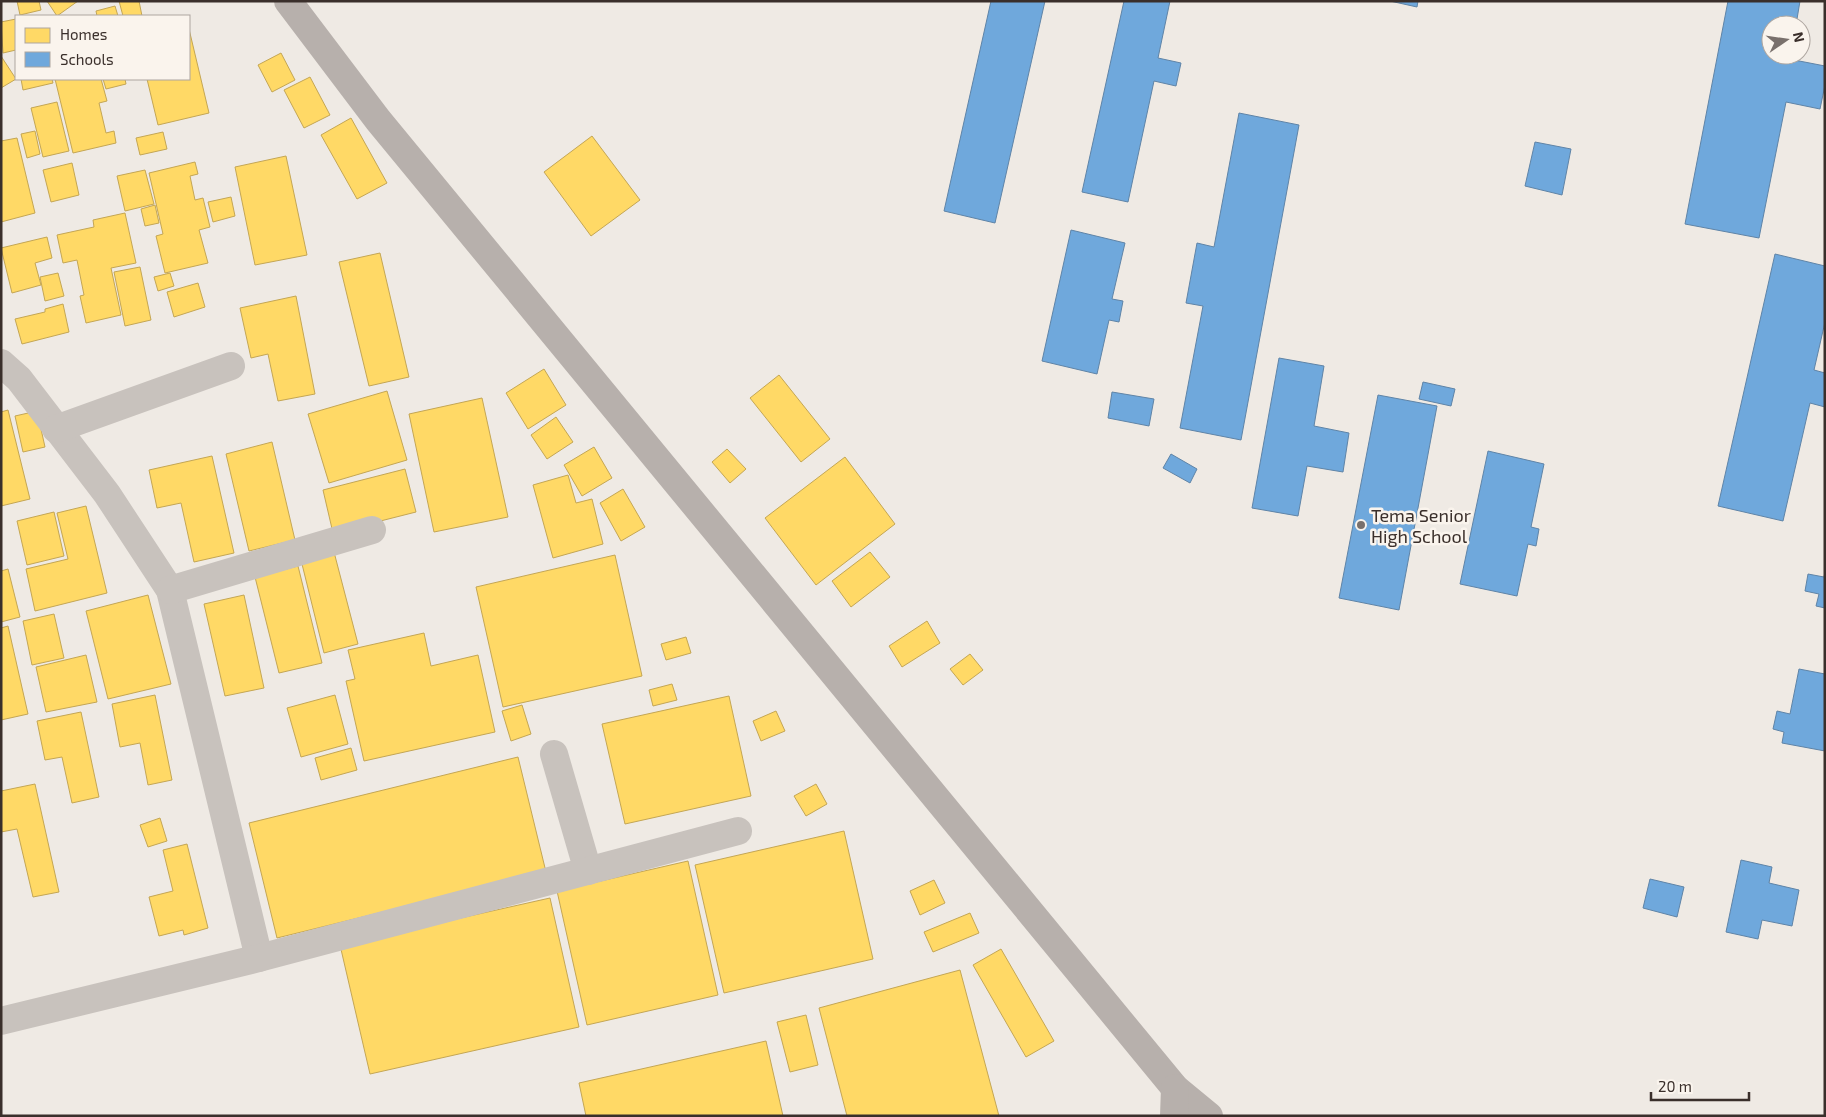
<svg xmlns="http://www.w3.org/2000/svg" width="1826" height="1117" viewBox="0 0 1826 1117" font-family="'Exo 2',sans-serif">
	<style>
		.homes { fill: #ffd966; stroke: #c4a654 }
		.schools { fill: #6fa8dc; stroke: #5f84a7 }
		.lines { fill: none; stroke-linecap: round; stroke-linejoin: round }
		.minor { stroke: #c8c2bd; stroke-width: 28 }
		.major { stroke: #b7b0ac; stroke-width: 28 }
		.poi-dot { fill: #79706c; stroke: #faf4ed; stroke-width: 2 }
		.labels { text-anchor: middle; dominant-baseline: central; stroke-width: 5; stroke-linejoin: round; paint-order: stroke }
		.poi-label { font-size: 18px; fill: #3a2f2b; stroke: #faf4ed; text-anchor: start }
	</style>
	<rect width="100%" height="100%" fill="#efeae4"/>
	<g class="homes">
		<polygon points="17,1 39,1 41,10 20,15"/>
		<polygon points="47,1 78,1 57,16"/>
		<polygon points="119,1 139,1 142,16 123,16"/>
		<polygon points="115,6 118,16 97,16 96,11"/>
		<polygon points="16,19 16,50 3,53 1,22"/>
		<polygon points="189,29 209,113 158,125 147,79 189,79"/>
		<polygon points="281,53 295,80 272,92 258,65"/>
		<polygon points="1,56 16,79 1,88"/>
		<polygon points="310,77 330,115 304,128 284,90"/>
		<polygon points="21,79 52,79 53,83 23,90"/>
		<polygon points="55,79 101,79 107,101 99,103 106,133 114,131 116,143 73,153"/>
		<polygon points="103,79 125,79 126,84 106,89"/>
		<polygon points="57,102 69,151 43,157 31,108"/>
		<polygon points="351,118 387,183 357,199 321,135"/>
		<polygon points="35,131 40,154 27,158 21,134"/>
		<polygon points="163,132 167,149 140,155 136,138"/>
		<polygon points="592,136 640,200 591,236 544,172"/>
		<polygon points="17,138 35,213 1,222 1,141"/>
		<polygon points="286,156 307,255 255,265 235,167"/>
		<polygon points="195,162 198,174 190,176 195,200 203,198 210,227 199,230 208,263 165,273 156,236 163,234 149,173"/>
		<polygon points="72,163 79,195 51,202 43,170"/>
		<polygon points="145,170 154,204 125,211 117,176"/>
		<polygon points="231,197 235,216 213,222 208,202"/>
		<polygon points="155,205 159,223 145,226 141,209"/>
		<polygon points="125,213 136,263 111,268 121,315 86,323 80,296 84,295 77,260 63,263 57,235 94,227 93,220"/>
		<polygon points="47,237 52,258 35,263 41,285 12,293 1,248"/>
		<polygon points="380,253 409,377 369,386 339,262"/>
		<polygon points="140,267 151,320 125,326 114,272"/>
		<polygon points="58,273 64,296 45,301 40,277"/>
		<polygon points="170,273 174,286 158,291 154,277"/>
		<polygon points="198,283 205,307 174,317 167,292"/>
		<polygon points="296,296 315,394 278,401 268,354 251,358 240,308"/>
		<polygon points="63,304 69,332 22,344 15,319 45,312 45,309"/>
		<polygon points="544,369 566,405 528,429 506,393"/>
		<polygon points="779,375 830,439 801,462 750,398"/>
		<polygon points="387,391 407,460 329,483 308,414"/>
		<polygon points="482,398 508,517 434,532 409,414"/>
		<polygon points="8,410 30,499 1,506 1,412"/>
		<polygon points="37,411 45,447 23,452 15,416"/>
		<polygon points="556,417 573,442 547,459 531,435"/>
		<polygon points="272,442 295,540 249,551 226,454"/>
		<polygon points="594,447 612,478 582,496 564,465"/>
		<polygon points="727,449 746,469 730,483 712,462"/>
		<polygon points="212,456 234,553 194,562 181,503 157,508 149,470"/>
		<polygon points="845,457 895,524 816,585 765,518"/>
		<polygon points="405,469 416,512 333,533 323,490"/>
		<polygon points="568,475 576,503 592,499 603,544 553,558 533,485"/>
		<polygon points="623,489 645,527 621,541 600,503"/>
		<polygon points="86,506 107,593 35,611 26,569 68,559 57,513"/>
		<polygon points="54,512 64,556 27,565 17,521"/>
		<polygon points="334,552 358,644 324,653 301,560"/>
		<polygon points="870,552 890,577 851,607 832,581"/>
		<polygon points="615,555 642,676 503,707 476,587"/>
		<polygon points="298,566 322,663 279,673 255,577"/>
		<polygon points="8,569 20,617 1,622 1,571"/>
		<polygon points="148,595 171,684 108,699 86,611"/>
		<polygon points="244,595 264,688 225,696 204,604"/>
		<polygon points="54,614 64,658 32,665 23,621"/>
		<polygon points="927,621 940,643 902,667 889,646"/>
		<polygon points="8,626 28,714 1,720 1,628"/>
		<polygon points="424,633 431,666 478,655 495,732 364,761 346,681 355,679 348,650"/>
		<polygon points="686,637 691,653 666,660 661,644"/>
		<polygon points="970,654 983,670 963,685 950,669"/>
		<polygon points="86,655 97,702 46,712 36,667"/>
		<polygon points="672,684 677,700 653,706 649,690"/>
		<polygon points="155,695 172,780 148,785 140,743 120,747 112,704"/>
		<polygon points="335,695 348,744 301,757 287,708"/>
		<polygon points="729,696 751,796 625,824 602,724"/>
		<polygon points="522,705 531,734 511,741 502,711"/>
		<polygon points="776,711 785,731 761,741 753,721"/>
		<polygon points="81,712 99,797 72,803 62,757 45,760 37,721"/>
		<polygon points="351,748 357,770 321,780 315,758"/>
		<polygon points="518,757 546,872 277,938 249,823"/>
		<polygon points="35,784 59,892 33,897 17,829 1,832 1,791"/>
		<polygon points="816,784 827,804 806,816 794,796"/>
		<polygon points="160,818 167,841 148,847 140,825"/>
		<polygon points="844,831 873,959 724,993 695,865"/>
		<polygon points="187,844 208,928 184,935 183,930 159,936 149,897 173,891 163,850"/>
		<polygon points="688,861 718,995 587,1025 557,891"/>
		<polygon points="934,880 945,903 920,915 910,891"/>
		<polygon points="550,898 579,1027 370,1074 340,945"/>
		<polygon points="970,913 979,933 933,952 924,932"/>
		<polygon points="1001,949 1054,1041 1026,1057 973,965"/>
		<polygon points="960,970 999,1116 847,1116 819,1008"/>
		<polygon points="806,1015 818,1065 790,1072 777,1022"/>
		<polygon points="766,1041 783,1116 586,1116 579,1083"/>
	</g>
	<g class="schools">
		<polygon points="991,1 1045,1 995,223 944,211"/>
		<polygon points="1124,1 1170,1 1158,58 1181,63 1176,86 1154,81 1128,202 1082,192"/>
		<polygon points="1390,1 1418,1 1417,7"/>
		<polygon points="1728,1 1800,1 1796,25 1771,25 1771,55 1790,55 1789,59 1825,66 1825,85 1820,109 1786,102 1759,238 1685,224"/>
		<polygon points="1239,113 1299,125 1241,440 1180,428 1203,306 1186,303 1197,243 1214,247"/>
		<polygon points="1535,142 1571,149 1562,195 1525,186"/>
		<polygon points="1071,230 1125,243 1112,299 1123,301 1119,322 1109,320 1097,374 1042,361"/>
		<polygon points="1775,254 1825,266 1825,322 1814,370 1825,373 1825,407 1810,403 1783,521 1718,506"/>
		<polygon points="1279,358 1324,366 1314,426 1349,433 1343,472 1307,466 1298,516 1252,508"/>
		<polygon points="1423,382 1455,389 1451,406 1419,399"/>
		<polygon points="1112,392 1154,399 1149,426 1108,418"/>
		<polygon points="1378,395 1437,406 1399,610 1339,598"/>
		<polygon points="1488,451 1544,464 1531,527 1539,529 1536,546 1528,544 1517,596 1460,584"/>
		<polygon points="1171,454 1197,469 1190,483 1163,468"/>
		<polygon points="1825,572 1825,608 1816,606 1819,594 1805,591 1808,574 1824,577"/>
		<polygon points="1799,669 1825,674 1825,751 1782,743 1784,732 1773,729 1777,711 1790,714"/>
		<polygon points="1741,860 1772,867 1769,883 1799,890 1792,926 1762,920 1758,939 1726,932"/>
		<polygon points="1650,879 1684,887 1677,917 1643,908"/>
	</g>
	<g class="lines">
		<g class="minor">
			<polyline points="1,363 19,379 107,494 170,590 259,958"/>
			<polyline points="56,429 231,366"/>
			<polyline points="170,590 372,530"/>
			<polyline points="554,754 588,871"/>
			<polyline points="1,1021 259,958 738,831"/>
		</g>
		<g class="major">
			<polyline points="288,1 378,120 1175,1088 1209,1116"/>
			<polyline points="1174,1116 1175,1088"/>
		</g>
	</g>
	<circle class="poi-dot" cx="1361" cy="525" r="5"/>
	<g class="labels">
		<g class="poi-label">
			<text x="1371" y="515">Tema Senior<tspan x="1371" dy="21">High School</tspan></text>
		</g>
	</g>
	<rect width="1826" height="1117" fill="none" stroke="#3a2f2b" stroke-width="5"/>
	<rect x="15" y="15" width="175" height="65" fill="#faf4ed" stroke="#ada59f"/>
	<rect x="25" y="28" width="25" height="15" fill="#ffd966" stroke="#ada59f"/>
	<text x="60" y="40" font-size="15" fill="#3a2f2b">Homes</text>
	<rect x="25" y="52" width="25" height="15" fill="#6fa8dc" stroke="#ada59f"/>
	<text x="60" y="65" font-size="15" fill="#3a2f2b">Schools</text>
	<g transform="translate(1786 40) rotate(77)"><circle r="24" fill="#faf4ed" stroke="#ada59f"/>
	<path d="M0-4L9 19L0 12L-9 19Z" fill="#79706c"/>
	<text y="-8" font-size="14" font-weight="bold" text-anchor="middle" fill="#3a2f2b">N</text>
	</g>
	<path d="M1651 1092v8h98v-8" fill="none" stroke="#3a2f2b" stroke-width="2.5"/>
	<text x="1658" y="1092" font-size="15" fill="#3a2f2b" stroke="#faf4ed" stroke-width="4" paint-order="stroke">20 m</text>
</svg>
